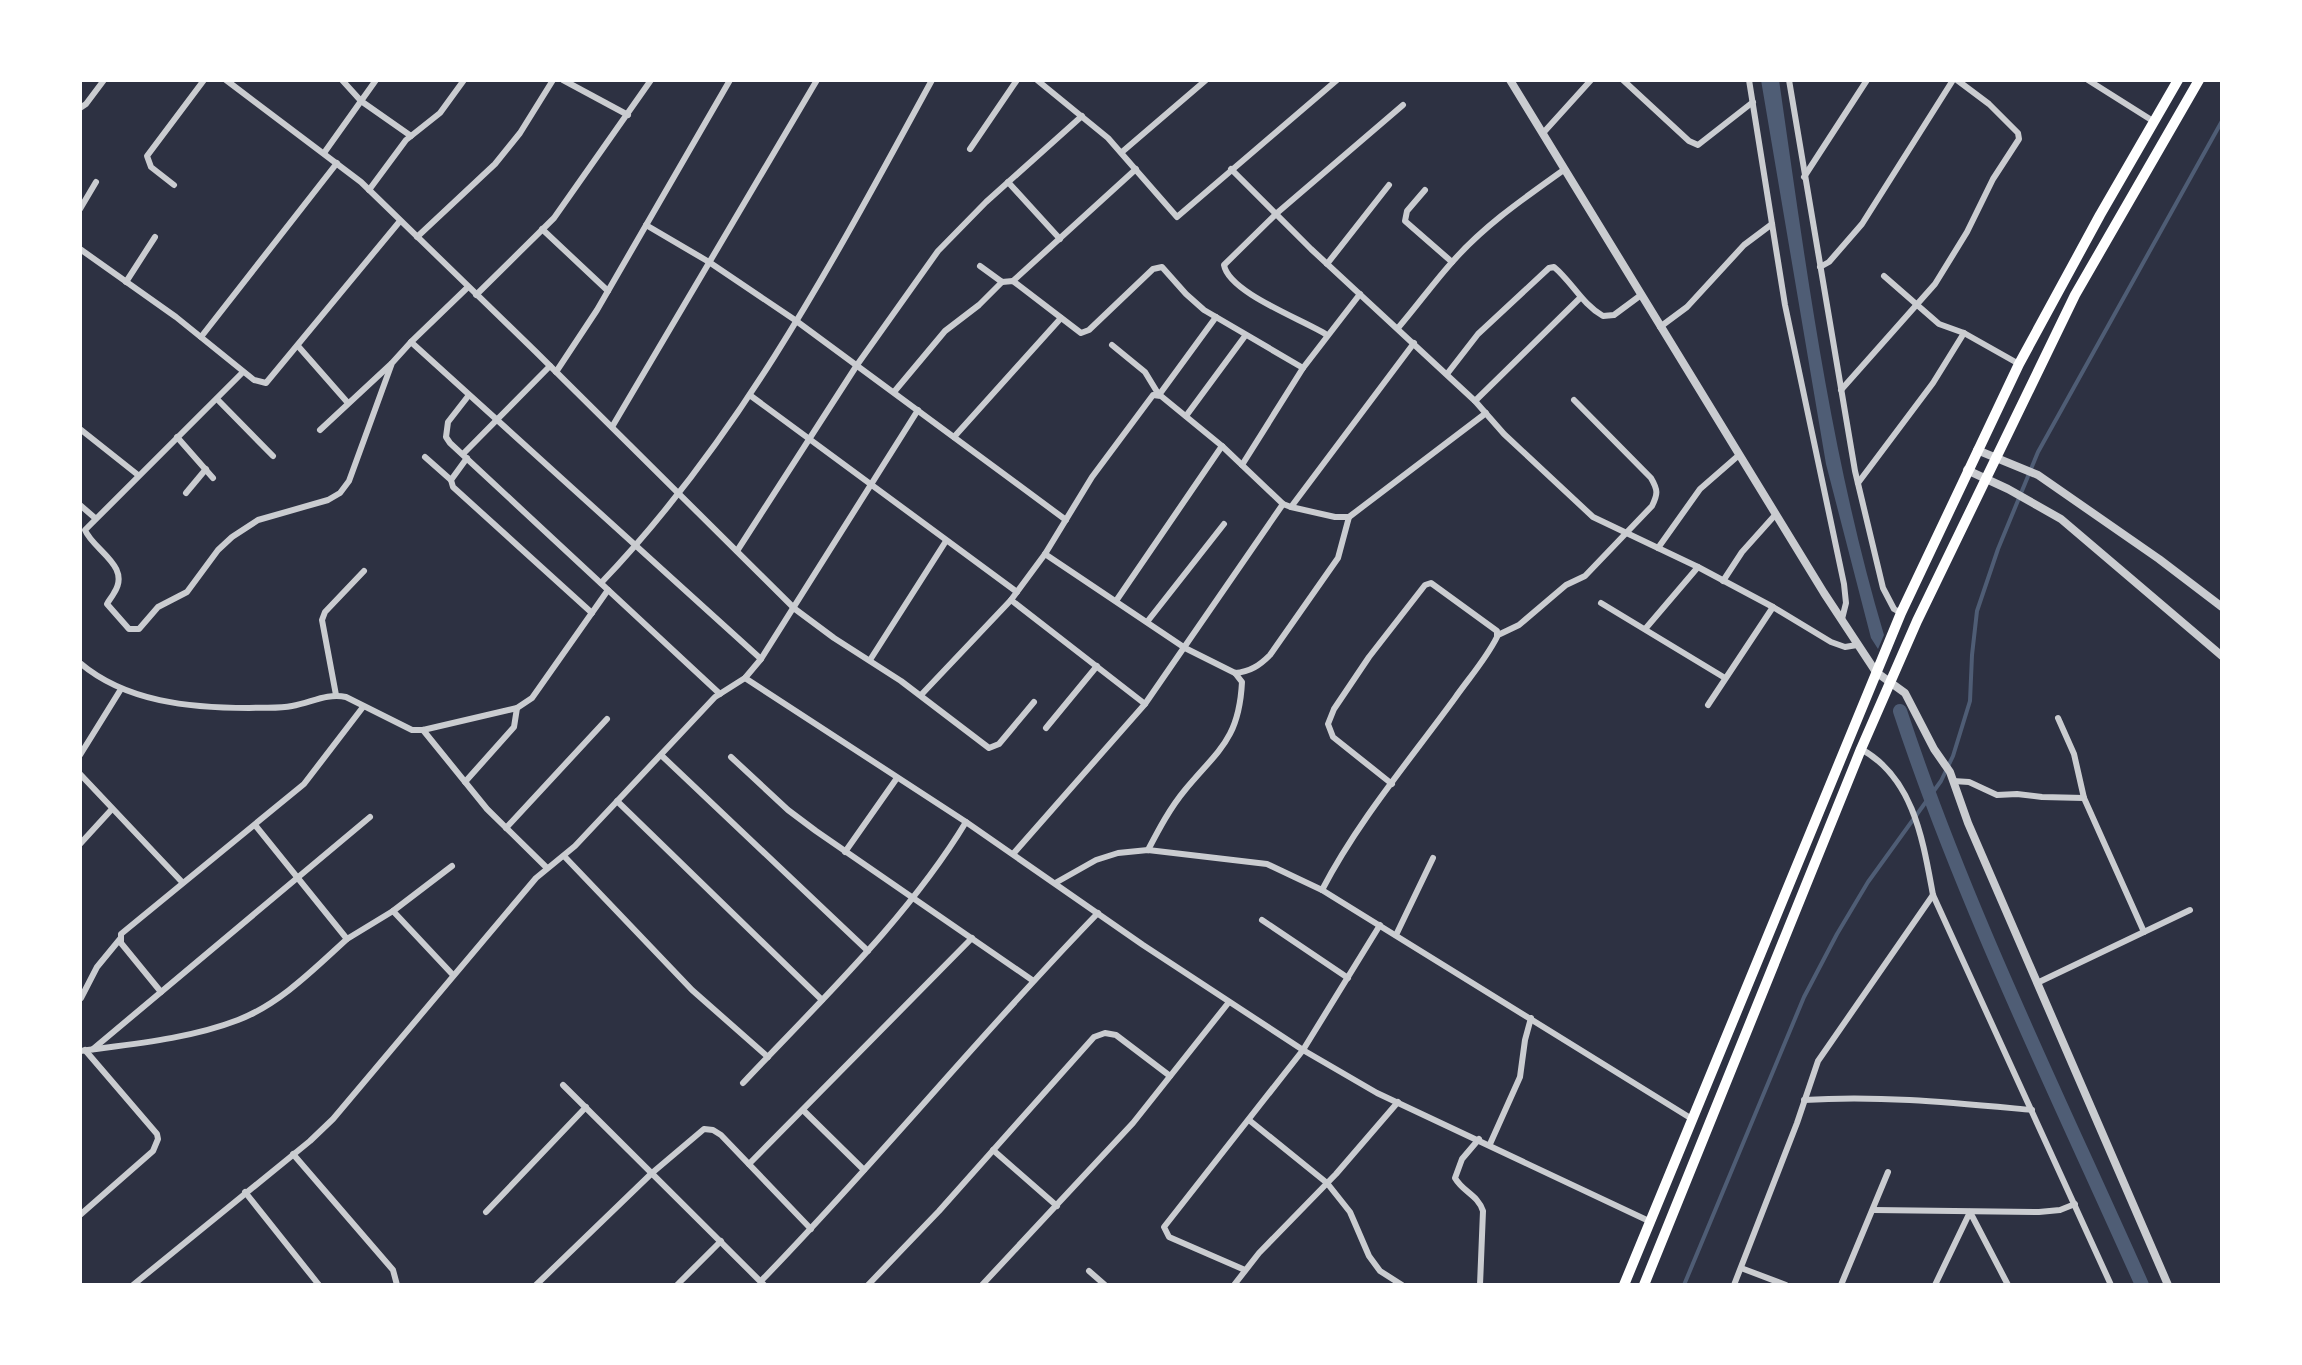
<svg xmlns="http://www.w3.org/2000/svg" width="2302" height="1365" viewBox="0 0 2302 1365" font-family="'PT Sans Narrow',sans-serif">
	<style>
		.water { fill: #4f5d75 }
		.lines { fill: none; stroke-linecap: round; stroke-linejoin: round }
		.stream { stroke: #4f5d75; stroke-width: 4 }
		.canal { stroke: #4f5d75; stroke-width: 14 }
		.minor { stroke: #caccd0; stroke-width: 6 }
		.tertiary { stroke: #caccd0; stroke-width: 8 }
		.trunk { stroke: #fff; stroke-width: 10 }
	</style>
	<rect width="100%" height="100%" fill="#2d3142"/>
	<path class="water" d="M1761,80H1779C1806,267 1830,454 1884,635L1878,649L1871,638L1826,464Z"/>
	<g class="lines">
		<polyline class="stream" points="1684,1285 1804,997 1837,934 1868,882 1941,781 1953,756 1970,701 1972,655 1977,611 1998,549 2038,452 2222,121"/>
		<path class="canal" d="M1900,711C1965,908 2058,1096 2142,1285"/>
		<g class="minor">
			<polyline points="226,80 361,182 535,351 795,609 834,638 901,681 989,748 999,744 1034,702"/>
			<polyline points="342,80 361,101 411,136"/>
			<polyline points="563,80 628,115"/>
			<polyline points="1037,80 1108,138 1177,217 1337,80"/>
			<polyline points="1623,80 1689,141 1698,145 1753,102"/>
			<polyline points="1749,80 1785,305 1844,584 1846,603 1842,619"/>
			<polyline points="1789,80 1855,471 1883,588 1894,609 1901,613"/>
			<polyline points="2088,80 2153,121"/>
			<polyline points="80,108 86,104 104,80"/>
			<polyline points="1544,132 1591,80"/>
			<polyline points="970,149 1017,80"/>
			<polyline points="1122,152 1206,80"/>
			<polyline points="324,153 376,80"/>
			<polyline points="1231,169 1311,249 1475,401 1504,434 1593,517 1698,567 1773,607 1831,642 1845,647 1857,645"/>
			<polyline points="1804,177 1867,80"/>
			<polyline points="1008,182 1060,239"/>
			<polyline points="174,185 151,167 147,156 204,80"/>
			<polyline points="369,190 406,140 440,113 464,80"/>
			<polyline points="1425,190 1407,211 1405,221 1452,262"/>
			<polyline points="80,209 96,182"/>
			<polyline points="646,225 709,262 795,320 1066,520"/>
			<polyline points="542,229 608,291"/>
			<polyline points="417,237 495,164 520,133 553,80"/>
			<polyline points="80,249 176,317 254,380 266,383 400,221"/>
			<polyline points="1327,264 1389,185"/>
			<polyline points="980,266 1002,282 1013,281 1081,333 1089,330 1153,269 1162,267 1186,294 1204,310 1303,368"/>
			<polyline points="1820,267 1829,262 1862,224 1953,80"/>
			<polyline points="1884,276 1939,324 1964,333 2019,364"/>
			<polyline points="1013,281 1136,169"/>
			<polyline points="126,282 155,237"/>
			<polyline points="468,287 411,342 761,659"/>
			<polyline points="476,295 554,218 651,80"/>
			<polyline points="1660,327 1687,307 1744,245 1772,224"/>
			<path d="M1398,328C1417,306 1434,282 1454,260C1486,224 1526,197 1565,169"/>
			<path d="M1327,335C1304,320 1229,293 1224,265L1277,213L1403,105"/>
			<polyline points="201,337 337,163"/>
			<polyline points="1112,345 1145,372 1159,395 1216,317"/>
			<polyline points="298,346 348,403"/>
			<path d="M243,372L85,530C93,550 132,566 114,593C112,597 109,600 107,604L129,629H139L158,607L187,592L218,550L232,537L258,520L328,500L340,493L349,481L392,363L411,342"/>
			<polyline points="556,372 597,310 730,80"/>
			<path d="M1447,374L1478,334L1549,268L1554,267C1572,282 1582,304 1603,316L1614,315L1641,295"/>
			<polyline points="1841,390 1935,284 1967,232 1993,179 2019,139 2018,133 1989,104 1957,80"/>
			<polyline points="894,392 945,331 979,305 1002,282"/>
			<polyline points="469,395 448,422 446,437 450,443 720,694"/>
			<polyline points="751,396 1017,592"/>
			<polyline points="217,399 273,456"/>
			<polyline points="1475,401 1580,298"/>
			<polyline points="1186,416 1245,336"/>
			<polyline points="612,427 817,80"/>
			<polyline points="80,429 138,475"/>
			<polyline points="320,430 391,364"/>
			<polyline points="177,437 213,478"/>
			<polyline points="954,437 1061,318"/>
			<polyline points="463,454 550,366"/>
			<polyline points="425,457 451,480"/>
			<polyline points="467,458 451,480 453,487 592,613"/>
			<polyline points="1242,465 1303,368 1360,294"/>
			<polyline points="1858,483 1933,383 1964,333"/>
			<polyline points="186,493 206,469"/>
			<polyline points="80,505 95,518"/>
			<polyline points="1291,507 1335,517 1349,517 1486,413"/>
			<polyline points="1658,548 1700,489 1739,455"/>
			<polyline points="737,551 857,365 938,251 986,202 1082,116"/>
			<path d="M1045,554L1185,648L1235,673C1250,672 1260,665 1270,655L1338,558L1349,517"/>
			<polyline points="1723,581 1742,552 1776,514"/>
			<path d="M601,583C741,437 836,256 932,80"/>
			<polyline points="1011,600 1145,704"/>
			<polyline points="1116,601 1222,446"/>
			<polyline points="1601,603 1725,678"/>
			<polyline points="1147,622 1224,524"/>
			<polyline points="1646,628 1698,567"/>
			<path d="M1498,635L1519,625L1566,585L1585,576L1652,506C1658,494 1658,490 1651,478L1574,400"/>
			<polyline points="870,660 946,541"/>
			<path d="M80,663C126,702 190,708 249,708C263,707 278,709 292,706C311,703 326,693 346,697L412,730H423L517,708L532,698L608,590"/>
			<polyline points="745,678 966,822 1143,945 1303,1050 1377,1093 1651,1222"/>
			<polyline points="336,695 322,620 325,612 364,571"/>
			<polyline points="921,695 1011,600 1045,554 1092,477 1153,395 1161,396 1222,446 1283,504 1291,507 1414,343"/>
			<polyline points="1708,705 1773,607"/>
			<polyline points="2058,718 2074,754 2084,798 2144,932"/>
			<polyline points="1046,728 1097,666"/>
			<polyline points="423,730 487,809 546,867"/>
			<path d="M1861,749C1914,778 1923,841 1933,895L2111,1285"/>
			<polyline points="80,755 121,689"/>
			<polyline points="661,755 868,951"/>
			<polyline points="731,757 788,810 816,831 1032,980"/>
			<polyline points="80,774 182,882"/>
			<polyline points="1953,781 1969,782 1997,795 2017,794 2042,797 2084,798"/>
			<polyline points="465,782 514,727 517,708"/>
			<polyline points="617,801 822,1000"/>
			<polyline points="255,825 347,939 393,911 452,866"/>
			<polyline points="506,828 607,719"/>
			<polyline points="80,844 112,809"/>
			<path d="M1148,850C1159,829 1170,808 1185,790C1218,750 1239,740 1242,682L1235,673"/>
			<polyline points="845,852 897,778"/>
			<polyline points="1013,854 1145,704 1283,504"/>
			<polyline points="564,856 692,990 768,1057"/>
			<polyline points="1057,882 1096,860 1118,853 1148,850 1267,864 1322,890 1692,1119"/>
			<path d="M1322,890C1358,821 1409,761 1455,698C1469,678 1486,659 1497,637V631L1431,583L1425,585L1369,657L1334,709L1328,724L1333,737L1392,784"/>
			<polyline points="393,911 453,975"/>
			<polyline points="1262,920 1348,978"/>
			<polyline points="1396,935 1433,858"/>
			<polyline points="2037,983 2190,910"/>
			<polyline points="161,992 121,943 121,934 304,784 363,707"/>
			<polyline points="81,998 97,967 120,939"/>
			<polyline points="93,1049 370,817"/>
			<path d="M80,1051C132,1044 189,1039 238,1020C280,1004 315,968 347,939"/>
			<path d="M743,1083C821,1000 907,919 966,822"/>
			<polyline points="563,1085 764,1285"/>
			<path d="M1804,1100C1881,1095 1956,1103 2032,1110"/>
			<polyline points="804,1111 864,1170"/>
			<polyline points="1249,1120 1327,1183 1350,1212 1369,1256 1380,1271 1402,1285"/>
			<path d="M1479,1139L1462,1159L1455,1178C1463,1192 1478,1195 1483,1211L1480,1285"/>
			<polyline points="1490,1144 1520,1077 1525,1040 1531,1018"/>
			<polyline points="993,1150 1057,1206"/>
			<polyline points="293,1154 393,1270 397,1285"/>
			<polyline points="749,1164 972,938"/>
			<polyline points="245,1192 319,1285"/>
			<polyline points="1874,1210 2039,1212 2060,1210 2075,1204"/>
			<polyline points="486,1212 586,1107"/>
			<polyline points="80,1215 153,1151 158,1139 157,1134 85,1050"/>
			<polyline points="1741,1268 1786,1285"/>
			<polyline points="1245,1270 1169,1237 1164,1227 1303,1050 1380,925"/>
			<polyline points="1089,1271 1105,1285"/>
			<path d="M761,1281C877,1162 982,1032 1098,913"/>
			<polyline points="133,1285 310,1141 333,1119 536,878 575,846 715,697 745,678 761,659 918,410"/>
			<polyline points="536,1285 652,1173 704,1129 713,1130 721,1135 811,1229"/>
			<polyline points="677,1285 721,1241"/>
			<polyline points="868,1285 939,1211 1094,1037 1105,1033 1116,1035 1170,1076"/>
			<polyline points="982,1285 1133,1123 1229,1002"/>
			<polyline points="1234,1285 1259,1253 1336,1174 1398,1102"/>
			<polyline points="1734,1285 1797,1123 1818,1061 1933,895"/>
			<polyline points="1841,1285 1888,1172"/>
			<polyline points="1935,1285 1970,1212 2008,1285"/>
		</g>
		<g class="tertiary">
			<polyline points="1510,80 1824,593 1876,672 1905,693 1934,749 1950,772 1968,823 2168,1285"/>
			<polyline points="1977,450 2038,475 2159,559 2222,607"/>
			<polyline points="1967,470 2008,489 2061,519 2222,656"/>
		</g>
		<g class="trunk">
			<polyline points="1624,1285 1901,613 2019,364 2100,215 2178,80"/>
			<polyline points="1644,1285 1861,749 1917,621 2075,295 2199,80"/>
		</g>
	</g>
	<rect width="2302" height="1365" fill="none" stroke="#ffffff" stroke-width="164"/>
</svg>
